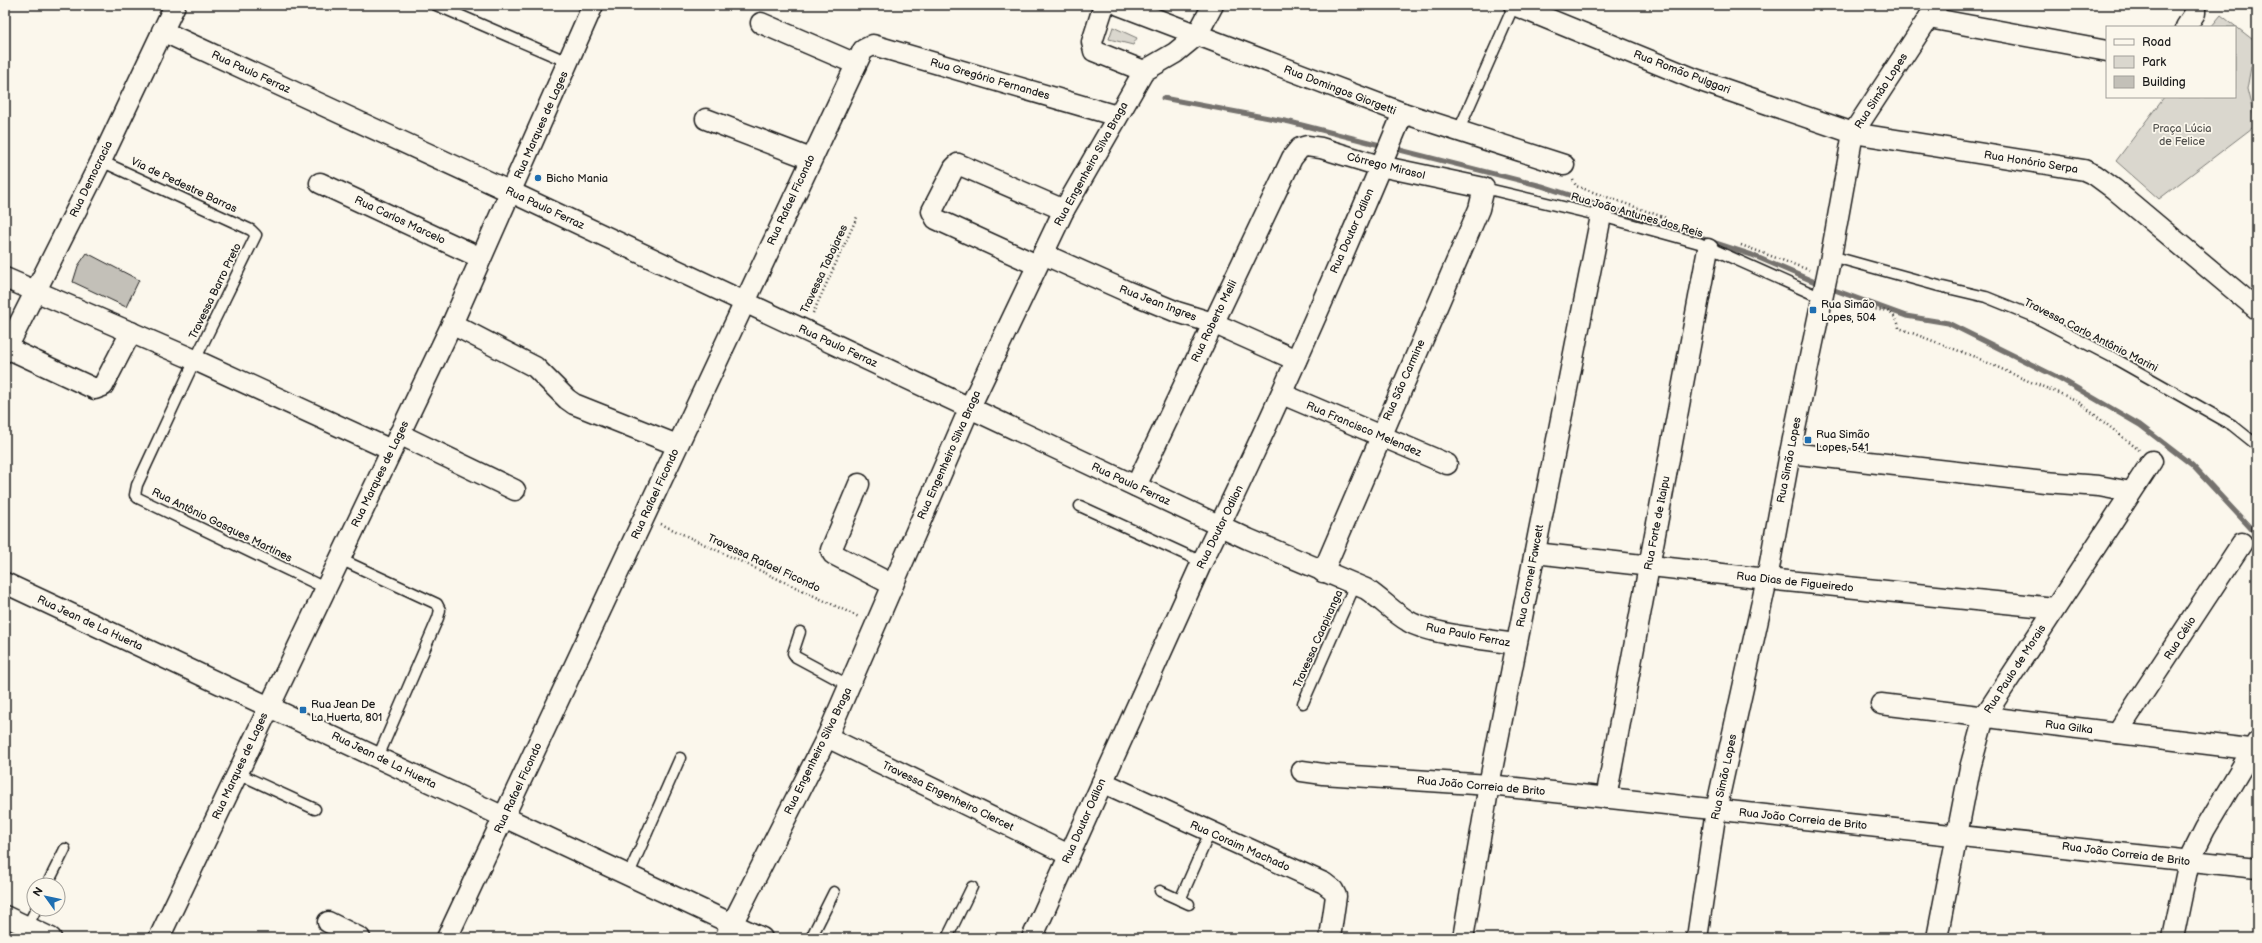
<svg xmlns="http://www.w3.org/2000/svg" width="2262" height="943" viewBox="0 0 2262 943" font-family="'Balsamiq Sans',sans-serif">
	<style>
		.green { fill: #dad7ce; stroke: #7b7a75 }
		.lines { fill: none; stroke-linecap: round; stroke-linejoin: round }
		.stream { stroke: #74726e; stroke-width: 5 }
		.building { fill: #c3c0b8; stroke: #1c1c1c }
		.service-casing { stroke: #1c1c1c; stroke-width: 13 }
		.minor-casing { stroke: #1c1c1c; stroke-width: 23 }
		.path { stroke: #1c1c1c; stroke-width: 2.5; stroke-dasharray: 1 3; stroke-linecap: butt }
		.service { stroke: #fbf7ec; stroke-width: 10 }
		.minor { stroke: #fbf7ec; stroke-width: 20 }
		.poi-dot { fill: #1f6fb2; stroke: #fbf7ec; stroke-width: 1.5 }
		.labels { text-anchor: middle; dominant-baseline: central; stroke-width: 3.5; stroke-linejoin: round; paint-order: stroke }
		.street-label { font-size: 11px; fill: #1c1c1c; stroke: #fbf7ec }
		.park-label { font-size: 11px; fill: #555451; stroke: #fbf7ec }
		.poi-label { font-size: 11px; fill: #1c1c1c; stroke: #fbf7ec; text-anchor: start }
	</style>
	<rect width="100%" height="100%" fill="#fbf7ec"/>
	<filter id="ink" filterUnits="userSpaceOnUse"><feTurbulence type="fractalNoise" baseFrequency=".025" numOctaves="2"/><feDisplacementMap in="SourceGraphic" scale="8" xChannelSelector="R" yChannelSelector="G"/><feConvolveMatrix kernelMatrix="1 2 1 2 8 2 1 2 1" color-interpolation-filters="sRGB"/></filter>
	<g filter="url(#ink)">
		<g class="green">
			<polygon points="2221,15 2257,43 2257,57 2251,67 2247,89 2256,125 2159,199 2116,161 2164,97 2235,97 2235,27 2211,27"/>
			<polygon points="1113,27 1137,38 1133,45 1109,39"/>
		</g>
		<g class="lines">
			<g class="stream">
				<polyline points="1163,98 1290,122 1384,146"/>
				<polyline points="1392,148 1542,186 1752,255 1822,285"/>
				<polyline points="1829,288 1906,316 1948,323 2061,379 2140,425 2192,465 2257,535"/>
			</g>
		</g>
		<polygon class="building" points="87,253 139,280 126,307 73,282 78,266"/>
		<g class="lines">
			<defs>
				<g id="service">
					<polyline points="436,5 568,62"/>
					<polyline points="1458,132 1514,5"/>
					<polyline points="101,161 251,230 256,235 195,360 137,485 135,495 138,498 325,588"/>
					<polyline points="1484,188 1601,216 1699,243 1822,298"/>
					<polyline points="1831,256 1939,286 1986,297 2033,316 2112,357 2232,425 2257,445"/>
					<polyline points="1080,506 1202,562"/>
					<polyline points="340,559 437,604 440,610 438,618 378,757"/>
					<polyline points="800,632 793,653 796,657 850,686"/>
					<polyline points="1303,703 1355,585"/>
					<polyline points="237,773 315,809"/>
					<polyline points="628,876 680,758"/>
					<polyline points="47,885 65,849"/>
					<polyline points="1160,891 1189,904"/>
					<polyline points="1180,900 1210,832"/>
					<polyline points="27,927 36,909"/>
					<polyline points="811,938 834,892"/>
					<polyline points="947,938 972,887"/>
				</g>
				<g id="minor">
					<polyline points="1104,5 1092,42 1094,51 1144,71"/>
					<polyline points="1119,5 1403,113 1564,165"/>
					<polyline points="1514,5 1695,79 1853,133 2084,170 2095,175 2114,189 2257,309"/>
					<polyline points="1929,18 2107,51"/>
					<polyline points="761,23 856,64"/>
					<polyline points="2186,27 2195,13 2195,5"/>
					<path d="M162,31L511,192L1248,539L1366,589C1381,599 1393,612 1408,621C1428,634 1490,640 1516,644"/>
					<polyline points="1144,71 1175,53 1197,35 1213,5"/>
					<polyline points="706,119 811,159"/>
					<polyline points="320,183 481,258"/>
					<polyline points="1043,254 1126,291 1177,312 1213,323 1296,360"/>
					<polyline points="1037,265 936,219 932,211 954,168 958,164 1064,210"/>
					<polyline points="5,278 195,360 391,450"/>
					<polyline points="452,324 535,367 567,399 574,404 677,445"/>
					<polyline points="7,348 95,389 103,386 131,332"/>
					<polyline points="5,352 101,161 175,5"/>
					<polyline points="1282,394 1447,464"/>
					<polyline points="399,434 515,490"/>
					<polyline points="1790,453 2045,482 2099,486 2131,492"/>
					<polyline points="859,484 831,550 833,554 893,585"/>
					<polyline points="1136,486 1292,158 1300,148 1307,146 1321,148 1380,166 1484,188 1479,209 1323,572"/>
					<polyline points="1535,553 1767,579 2055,608"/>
					<polyline points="5,583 762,938"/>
					<polyline points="1881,704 2257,750"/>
					<polyline points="2117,733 2242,543"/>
					<polyline points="827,737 1069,855"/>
					<polyline points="1302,771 1323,774 1489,785 2257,868"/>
					<polyline points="1102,782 1324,883 1333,890 1336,896 1330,938"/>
					<polyline points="1606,798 1708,249"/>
					<polyline points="5,916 51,938"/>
					<polyline points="328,922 360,938"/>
					<polyline points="159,938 452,324 593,5"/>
					<polyline points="447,938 863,50 873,45 1117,116"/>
					<polyline points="725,938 827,737 970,407 1064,210 1144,71"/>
					<path d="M1032,938L1202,562C1274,415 1340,264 1403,113"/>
					<polyline points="1463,938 1489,785 1601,216"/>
					<polyline points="1697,938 1716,810 1767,579 1790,453 1831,256 1853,133 1937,5"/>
					<polyline points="1937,938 1970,768 1984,717 2152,461"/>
					<polyline points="2173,938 2189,861 2205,829 2257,742"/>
				</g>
			</defs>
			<use href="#service" class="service-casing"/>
			<use href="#minor" class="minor-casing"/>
			<g class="path">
				<polyline points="1573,180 1576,186 1666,218"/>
				<polyline points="1741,245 1809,270"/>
				<path d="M1840,304L1887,311C1894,315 1898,320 1899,328L1975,357L2026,380L2076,400L2139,450"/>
				<polyline points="813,313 858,215"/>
				<polyline points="661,524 859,617"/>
			</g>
			<use href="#service" class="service"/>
			<use href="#minor" class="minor"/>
		</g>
	</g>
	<g class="poi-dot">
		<circle cx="538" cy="178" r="4"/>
		<rect x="1809" y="306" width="8" height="8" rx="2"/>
		<rect x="1804" y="436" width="8" height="8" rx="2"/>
		<rect x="299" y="706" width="8" height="8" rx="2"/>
	</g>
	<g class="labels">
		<g class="street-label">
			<text transform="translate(251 72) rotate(25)">Rua Paulo Ferraz</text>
			<text transform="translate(1682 72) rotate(21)">Rua Romão Pulggari</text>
			<text transform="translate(990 79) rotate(16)">Rua Gregório Fernandes</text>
			<text transform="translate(1340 90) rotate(21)">Rua Domingos Giorgetti</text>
			<text transform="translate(1881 91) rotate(-57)">Rua Simão Lopes</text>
			<text transform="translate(541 125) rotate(-66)">Rua Marques de Lages</text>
			<text transform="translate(2031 162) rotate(9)">Rua Honório Serpa</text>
			<text transform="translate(1091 164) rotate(-61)">Rua Engenheiro Silva Braga</text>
			<text transform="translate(1386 166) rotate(14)">Córrego Mirasol</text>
			<text transform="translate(91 179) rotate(-64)">Rua Democracia</text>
			<text transform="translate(184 185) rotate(25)">Via de Pedestre Barras</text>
			<text transform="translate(791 200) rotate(-65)">Rua Rafael Ficondo</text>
			<text transform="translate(545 208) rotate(25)">Rua Paulo Ferraz</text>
			<text transform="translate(1637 215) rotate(16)">Rua João Antunes dos Reis</text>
			<text transform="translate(400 220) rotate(25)">Rua Carlos Marcelo</text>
			<text transform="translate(1352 231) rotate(-66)">Rua Doutor Odilon</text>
			<text transform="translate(824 269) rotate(-65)">Travessa Tabajares</text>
			<text transform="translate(215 291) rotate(-64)">Travessa Barro Preto</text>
			<text transform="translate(1158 303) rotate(21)">Rua Jean Ingres</text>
			<text transform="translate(1214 321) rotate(-64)">Rua Roberto Melli</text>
			<text transform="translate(2091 335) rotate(27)">Travessa Carlo Antônio Marini</text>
			<text transform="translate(838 346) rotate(25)">Rua Paulo Ferraz</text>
			<text transform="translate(1404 380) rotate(-66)">Rua São Carmine</text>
			<text transform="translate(1364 429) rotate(23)">Rua Francisco Melendez</text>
			<text transform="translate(949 455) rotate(-66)">Rua Engenheiro Silva Braga</text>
			<text transform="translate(1789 460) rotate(-79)">Rua Simão Lopes</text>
			<text transform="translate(380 474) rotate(-64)">Rua Marques de Lages</text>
			<text transform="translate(1131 484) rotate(25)">Rua Paulo Ferraz</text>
			<text transform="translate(655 494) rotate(-65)">Rua Rafael Ficondo</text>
			<text transform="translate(1657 523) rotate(-79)">Rua Forte de Itaipu</text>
			<text transform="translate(222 525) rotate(26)">Rua Antônio Gasques Martines</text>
			<text transform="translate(1220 527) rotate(-64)">Rua Doutor Odilon</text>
			<text transform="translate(764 563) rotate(25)">Travessa Rafael Ficondo</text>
			<text transform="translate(1530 576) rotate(-79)">Rua Coronel Fawcett</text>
			<text transform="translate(1795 582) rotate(6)">Rua Dias de Figueiredo</text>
			<text transform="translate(90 623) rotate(25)">Rua Jean de La Huerta</text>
			<text transform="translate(1468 635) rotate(11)">Rua Paulo Ferraz</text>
			<text transform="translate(2180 638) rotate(-57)">Rua Célio</text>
			<text transform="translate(1318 639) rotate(-66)">Travessa Caapiranga</text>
			<text transform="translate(2015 669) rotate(-57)">Rua Paulo de Morais</text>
			<text transform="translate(2069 727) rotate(7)">Rua Gilka</text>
			<text transform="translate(818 751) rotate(-64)">Rua Engenheiro Silva Braga</text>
			<text transform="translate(384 760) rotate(26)">Rua Jean de La Huerta</text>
			<text transform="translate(240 766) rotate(-65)">Rua Marques de Lages</text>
			<text transform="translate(1724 777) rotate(-78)">Rua Simão Lopes</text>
			<text transform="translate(1481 786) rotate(5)">Rua João Correia de Brito</text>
			<text transform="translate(518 788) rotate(-65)">Rua Rafael Ficondo</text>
			<text transform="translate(948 796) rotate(26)">Travessa Engenheiro Clercet</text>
			<text transform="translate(1803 819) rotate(6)">Rua João Correia de Brito</text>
			<text transform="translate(1084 821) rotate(-66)">Rua Doutor Odilon</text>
			<text transform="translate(1240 846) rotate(24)">Rua Coraim Machado</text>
			<text transform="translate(2126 854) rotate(7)">Rua João Correia de Brito</text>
		</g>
		<g class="park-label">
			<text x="2182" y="128">Praça Lúcia<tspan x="2182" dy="13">de Felice</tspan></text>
		</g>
		<g class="poi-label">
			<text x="546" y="178">Bicho Mania</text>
			<text x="1821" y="304">Rua Simão<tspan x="1821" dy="13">Lopes, 504</tspan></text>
			<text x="1816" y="434">Rua Simão<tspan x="1816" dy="13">Lopes, 541</tspan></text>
			<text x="311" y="704">Rua Jean De<tspan x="311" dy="13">La Huerta, 801</tspan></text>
		</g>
	</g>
	<rect width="2262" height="943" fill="none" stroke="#fbf7ec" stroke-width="20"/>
	<rect x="10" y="10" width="2242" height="923" fill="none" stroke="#1c1c1c" stroke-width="1.5" filter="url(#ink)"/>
	<rect x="2106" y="26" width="130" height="72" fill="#fbf7ec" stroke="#a29f99"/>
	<rect x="2114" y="39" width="20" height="6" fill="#fbf7ec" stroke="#a29f99"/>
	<text x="2142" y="46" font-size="12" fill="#1c1c1c">Road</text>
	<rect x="2114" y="56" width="20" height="12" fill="#dad7ce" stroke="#a29f99"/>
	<text x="2142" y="66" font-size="12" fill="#1c1c1c">Park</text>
	<rect x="2114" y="76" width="20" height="12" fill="#c3c0b8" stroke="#a29f99"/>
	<text x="2142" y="86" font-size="12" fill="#1c1c1c">Building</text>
	<g transform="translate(46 897) rotate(303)"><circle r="19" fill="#fbf7ec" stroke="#a29f99"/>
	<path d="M0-3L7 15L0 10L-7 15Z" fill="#1f6fb2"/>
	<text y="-6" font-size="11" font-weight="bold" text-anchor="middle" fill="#1c1c1c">N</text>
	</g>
</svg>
